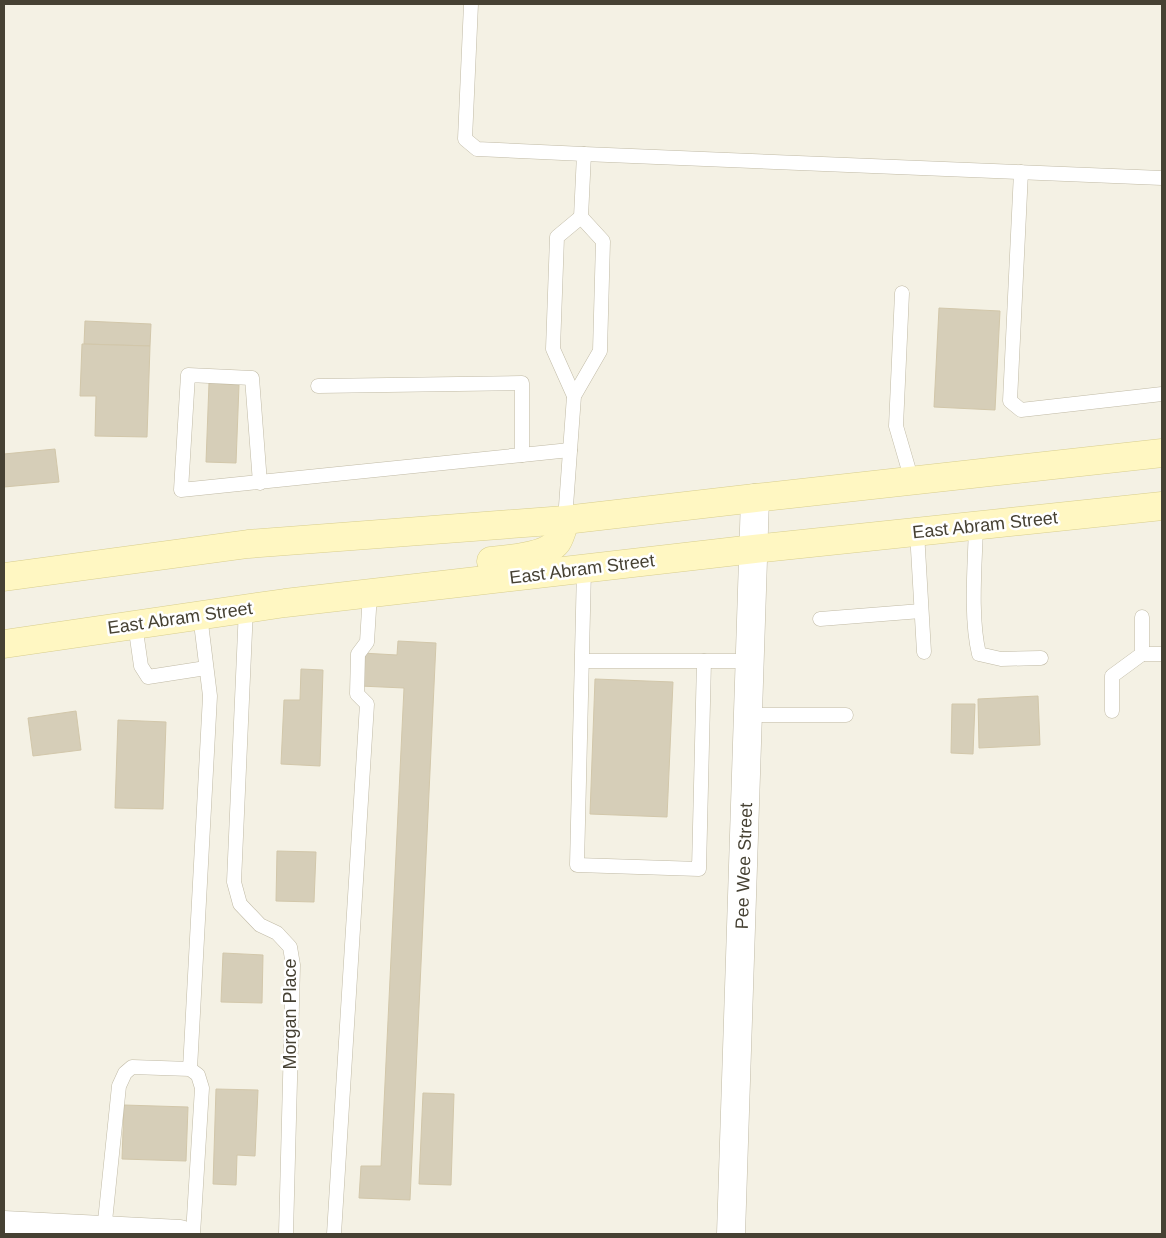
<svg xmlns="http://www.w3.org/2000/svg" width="1166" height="1238" viewBox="0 0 1166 1238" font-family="Arial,sans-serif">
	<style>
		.building { fill: #d6ceb8; stroke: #d2c7aa }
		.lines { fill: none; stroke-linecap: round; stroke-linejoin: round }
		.service-casing { stroke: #c0baa5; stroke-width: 15 }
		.minor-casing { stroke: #c0baa5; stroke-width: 29 }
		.tertiary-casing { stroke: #c0baa5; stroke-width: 29 }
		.secondary-casing { stroke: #d8ce8e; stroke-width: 29 }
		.service { stroke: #fff; stroke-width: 14 }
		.minor { stroke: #fff; stroke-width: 28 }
		.tertiary { stroke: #fff; stroke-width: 28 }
		.secondary { stroke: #fff7c2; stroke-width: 28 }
		.labels { text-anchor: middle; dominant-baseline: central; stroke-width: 5; stroke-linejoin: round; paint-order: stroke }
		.street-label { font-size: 18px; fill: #464133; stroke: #fff }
	</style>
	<rect width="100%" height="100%" fill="#f4f1e4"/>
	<g class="building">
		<polygon points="939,308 1000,311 995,410 934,407"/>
		<polygon points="85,321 151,324 150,346 84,344"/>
		<polygon points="82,344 150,346 147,437 95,436 96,396 80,396"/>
		<polygon points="209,383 239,385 236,463 206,462"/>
		<polygon points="55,449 59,482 4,487 4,454"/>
		<polygon points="398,641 436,643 410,1200 359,1198 361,1166 381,1166 404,688 360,686 362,653 397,655"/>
		<polygon points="301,669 323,670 320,766 281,764 284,700 300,700"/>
		<polygon points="595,679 673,682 667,817 590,814"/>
		<polygon points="1038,696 1040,745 979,748 978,699"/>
		<polygon points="952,704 975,704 973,754 951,753"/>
		<polygon points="76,711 81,750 33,756 28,718"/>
		<polygon points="118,720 166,722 163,809 115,808"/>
		<polygon points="277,851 316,852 314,902 276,901"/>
		<polygon points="223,953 263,955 262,1003 221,1002"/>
		<polygon points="216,1089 258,1090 255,1156 237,1155 236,1185 213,1184"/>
		<polygon points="423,1093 454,1094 451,1185 419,1184"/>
		<polygon points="124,1105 188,1107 186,1161 122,1159"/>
	</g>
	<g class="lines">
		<defs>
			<g id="service">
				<polyline points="471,4 465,139 477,149 584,154 581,217 603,241 600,351 574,396 565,520"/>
				<polyline points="584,154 1162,178"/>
				<polyline points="1021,172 1010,401 1021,410 1162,394"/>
				<polyline points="902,293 896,426 912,481"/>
				<polyline points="318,386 522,383 522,455"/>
				<polyline points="574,396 553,349 557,237 581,217"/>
				<polyline points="260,483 252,378 188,375 181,490 570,450"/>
				<path d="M976,526C975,564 970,617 979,654L1001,659L1041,658"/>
				<polyline points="917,532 924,652"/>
				<polyline points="246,608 234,882 240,904 260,925 277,933 290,947 293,965 286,1234"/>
				<polyline points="1142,617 1142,654 1162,654"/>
				<polyline points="820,619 921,611"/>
				<polyline points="135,624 141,666 148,677 206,668"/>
				<polyline points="582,661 704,661 699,869 577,865 584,569"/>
				<polyline points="704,661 751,661"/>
				<polyline points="1112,711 1112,676 1142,654"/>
				<polyline points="749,715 846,715"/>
				<polyline points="190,1069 210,696 200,615"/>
				<polyline points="104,1231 119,1086 125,1073 132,1067 190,1069 198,1075 202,1088 193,1234"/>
				<polyline points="334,1234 367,704 357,694 358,654 367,642 370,593"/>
			</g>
			<polyline id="minor" points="731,1234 755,498"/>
			<polyline id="tertiary" points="4,1225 180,1234"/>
			<g id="secondary">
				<path d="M491,561C508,559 546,557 557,542C561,536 563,527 565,520"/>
				<polyline points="4,577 248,544 565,520 755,498 1162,453"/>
				<polyline points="4,644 285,603 754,549 1162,506"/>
			</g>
		</defs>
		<use href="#service" class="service-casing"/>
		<use href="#minor" class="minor-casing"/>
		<use href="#tertiary" class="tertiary-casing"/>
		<use href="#secondary" class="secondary-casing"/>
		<use href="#service" class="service"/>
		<use href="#minor" class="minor"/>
		<use href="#tertiary" class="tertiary"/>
		<use href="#secondary" class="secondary"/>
	</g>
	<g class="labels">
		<g class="street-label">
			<text transform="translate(985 525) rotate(-6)">East Abram Street</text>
			<text transform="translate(582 569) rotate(-7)">East Abram Street</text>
			<text transform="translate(180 618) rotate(-8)">East Abram Street</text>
			<text transform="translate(744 866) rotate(-88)">Pee Wee Street</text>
			<text transform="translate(290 1014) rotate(-90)">Morgan Place</text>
		</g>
	</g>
	<rect width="1166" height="1238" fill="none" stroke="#464133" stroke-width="10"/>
</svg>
